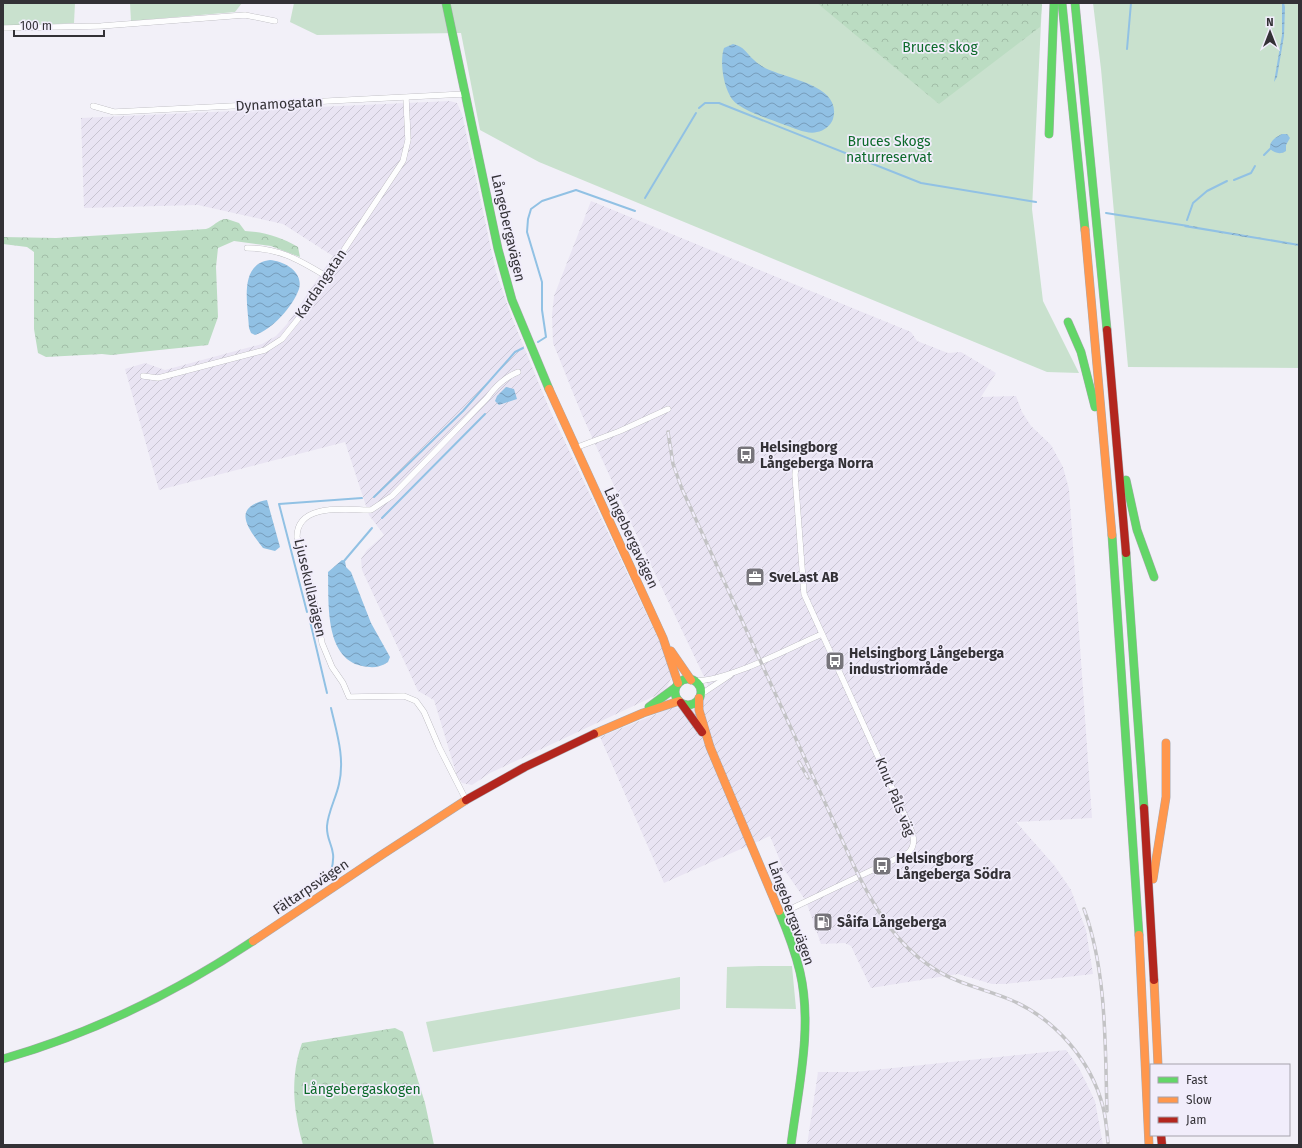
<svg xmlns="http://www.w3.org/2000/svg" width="1302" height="1148" viewBox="0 0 1302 1148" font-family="'Fira Sans',sans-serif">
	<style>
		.industrial { fill: url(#industrial-furrows) }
		.green { fill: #c9e1ce }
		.forest { fill: url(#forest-crowns) }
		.water { fill: url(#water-waves) }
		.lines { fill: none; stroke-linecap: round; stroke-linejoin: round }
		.stream { stroke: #91c1e4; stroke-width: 2 }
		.street-casing { stroke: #aaa9af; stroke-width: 6 }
		.fast-casing { stroke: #aaa9af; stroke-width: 9 }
		.slow-casing { stroke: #aaa9af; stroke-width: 9 }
		.jam-casing { stroke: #aaa9af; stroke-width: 9 }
		.street { stroke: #fdfdfe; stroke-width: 5.5 }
		.fast { stroke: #63d668; stroke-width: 8 }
		.slow { stroke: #ff974d; stroke-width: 8 }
		.jam { stroke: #b3261e; stroke-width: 8 }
		.rail-casing { stroke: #c3c3c5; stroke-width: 3.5 }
		.rail { stroke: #f1edfb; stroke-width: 2; stroke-dasharray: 6; stroke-linecap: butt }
		.labels { text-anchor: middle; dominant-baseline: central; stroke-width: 3.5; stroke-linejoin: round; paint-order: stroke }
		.park-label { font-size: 14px; fill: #0c6a2a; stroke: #f1edfb }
		.street-label { font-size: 14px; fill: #333136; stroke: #f1edfb }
		.poi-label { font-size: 14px; font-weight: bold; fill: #333136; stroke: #f1edfb; text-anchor: start }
	</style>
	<defs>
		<pattern id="industrial-furrows" width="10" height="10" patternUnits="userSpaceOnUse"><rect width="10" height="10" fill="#e9e4f3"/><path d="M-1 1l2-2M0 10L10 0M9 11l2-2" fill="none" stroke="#c8c4d1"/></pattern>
		<pattern id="forest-crowns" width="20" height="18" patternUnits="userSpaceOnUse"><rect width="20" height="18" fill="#bbdcc2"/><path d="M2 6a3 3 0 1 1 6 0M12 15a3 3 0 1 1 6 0" fill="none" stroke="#a1bda7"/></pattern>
		<pattern id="water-waves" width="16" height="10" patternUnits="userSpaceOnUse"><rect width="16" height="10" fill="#91c1e4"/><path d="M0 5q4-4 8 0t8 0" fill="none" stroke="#779dba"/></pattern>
	</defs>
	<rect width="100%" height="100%" fill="#f2f0f8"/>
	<g class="industrial">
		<polygon points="450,101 457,103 462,114 496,272 512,318 549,408 665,653 672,676 667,687 659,694 490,773 472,785 462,783 457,776 434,700 418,691 362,570 361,559 367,550 384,535 369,515 345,442 159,490 125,369 145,363 165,370 262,344 276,336 287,324 333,256 283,224 198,205 84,208 81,118"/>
		<polygon points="591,201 911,332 917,341 948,353 961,352 996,373 981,397 1016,396 1022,412 1031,426 1051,445 1063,467 1069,489 1092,818 1016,822 1054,865 1071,890 1086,930 1093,974 1005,984 992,984 958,974 871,988 851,946 845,943 821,944 806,901 783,868 770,836 664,883 600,737 673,707 689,710 694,709 707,694 708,685 631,523 582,415 553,343 552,315 554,296"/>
		<polygon points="1066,1050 1079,1068 1095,1101 1103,1145 807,1145 818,1072 855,1072"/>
	</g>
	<g class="green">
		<polygon points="3,3 75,3 74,23 3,27"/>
		<polygon points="130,3 242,3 235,12 131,21"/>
		<polygon points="294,3 1042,3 1032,209 1043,301 1079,373 1047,372 539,162 480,130 461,33 317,35 290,22"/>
		<polygon points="1093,3 1299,3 1299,368 1128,367 1101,69"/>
		<polygon points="759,966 792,966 796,1009 726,1008 727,967"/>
		<polygon points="680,977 680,1009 433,1052 426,1022"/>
	</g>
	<g class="forest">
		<polygon points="817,3 1042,3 1040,27 939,104"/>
		<path d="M227,219L239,223L245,231C264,232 281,237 298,247L300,257L271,246L234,241L218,248L216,267L218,317L208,345L111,355L102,354L46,357L38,353L34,329V252L27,247L3,244V237L56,238L206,229C214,227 217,219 227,219Z"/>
		<path d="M395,1028L403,1032L425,1103L434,1145H303C293,1110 290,1077 302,1043Z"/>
	</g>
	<g class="water">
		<polygon points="1282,3 1284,3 1285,7 1284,36 1277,77 1274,82 1282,35"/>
		<path d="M733,44C745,47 745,52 754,60C760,66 767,69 775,72C795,80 842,88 833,119C831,125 824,131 817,132C808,135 794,128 785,125C770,119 751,114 737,104C724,95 719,62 724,48Z"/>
		<path d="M1282,134H1287L1290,138L1286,145V151C1280,155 1275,153 1270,149C1269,141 1276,137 1282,134Z"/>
		<polygon points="1186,225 1299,244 1299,246 1184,227"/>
		<path d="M270,260C283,261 304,271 299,289C293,306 272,330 255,335L251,333L249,328C248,305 238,264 270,260Z"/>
		<polygon points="506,387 514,389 517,399 499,405 495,401 497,396"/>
		<path d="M267,500L280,547L275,551L263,548C249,530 230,507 267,500Z"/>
		<path d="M342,560L345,561L346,567L351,572L371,623L390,657L388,662C379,668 372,668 362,666C324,658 329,601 328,572Z"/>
	</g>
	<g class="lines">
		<g class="stream">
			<polyline points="1127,49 1131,3"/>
			<polyline points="699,108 705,103 719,103 921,183 1036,202"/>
			<polyline points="1264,155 1270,149"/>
			<polyline points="1234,180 1251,173 1255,166"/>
			<polyline points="645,198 696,113"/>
			<polyline points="1106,213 1188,226"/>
			<polyline points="1187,220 1193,203 1207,191 1227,181"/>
			<polyline points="538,342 546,337 542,310 542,282 527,232 528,219 531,209 542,201 576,190 635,211"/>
			<polyline points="374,497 463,411 515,352 523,348"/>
			<polyline points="382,518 485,414"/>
			<polyline points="344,561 372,528"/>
			<polyline points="307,612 279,504 362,498"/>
			<polyline points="310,621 327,693"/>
			<path d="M331,708C337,734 345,758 339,784C336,798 328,812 327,826C326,844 338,847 331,871"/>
		</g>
		<defs>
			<g id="street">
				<polyline points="3,28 101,26 245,15 275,21"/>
				<polyline points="93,106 114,112 465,94"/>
				<path d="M247,248C280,248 299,260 326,276"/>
				<polyline points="143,376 158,378 265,350 282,339 298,319 403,161 408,140 406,98"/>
				<polyline points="575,448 620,431 668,409"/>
				<path d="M694,681C729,681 789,648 822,634"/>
				<polyline points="700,695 730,675"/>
				<path d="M466,800L439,747L424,712L416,701L404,696L349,697L343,683L332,667L322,643L312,590L297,537C297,502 348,510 371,510L392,496L487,398C496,386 504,378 518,372"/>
				<path d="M780,914L908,853C916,846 914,836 910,827L804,594L795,475L796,462"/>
			</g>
			<g id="fast">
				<polyline points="446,3 498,249 512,300 549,389"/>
				<polyline points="1062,3 1085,230"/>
				<polyline points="1075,3 1107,330"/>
				<polyline points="1049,134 1054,3"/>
				<polyline points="1068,322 1081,352 1095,407"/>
				<polyline points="1126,480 1137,530 1154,577"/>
				<polyline points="1112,535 1139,935"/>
				<polyline points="1126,553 1144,808"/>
				<circle cx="688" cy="692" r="13"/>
				<polyline points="649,707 675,688"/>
				<path d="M779,911C787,930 795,951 800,972C813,1028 798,1089 791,1145"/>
				<path d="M3,1059C93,1033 175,993 253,941"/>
			</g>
			<g id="slow">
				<polyline points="1085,230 1112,535"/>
				<polyline points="549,389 663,638 678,683"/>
				<polyline points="671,651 691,680"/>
				<polyline points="699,698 699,710 710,747 779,911"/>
				<polyline points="594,734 643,713 679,701"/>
				<polyline points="1153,879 1166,797 1166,743"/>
				<polyline points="1139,935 1149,1145"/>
				<polyline points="253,941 383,854 466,800"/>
				<polyline points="1154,980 1158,1065"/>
			</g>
			<g id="jam">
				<polyline points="1107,330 1126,553"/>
				<polyline points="681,703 702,732"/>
				<polyline points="466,800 525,767 594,734"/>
				<polyline points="1144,808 1154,980"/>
				<polyline points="1161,1135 1162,1145"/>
			</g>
		</defs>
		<use href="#street" class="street-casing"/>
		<use href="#fast" class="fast-casing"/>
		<use href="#slow" class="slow-casing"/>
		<use href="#jam" class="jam-casing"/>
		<use href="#street" class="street"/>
		<use href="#fast" class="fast"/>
		<use href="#slow" class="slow"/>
		<use href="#jam" class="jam"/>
		<defs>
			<g id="rail">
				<path d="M668,432L673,464L682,489L853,864C872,904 895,944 933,968C957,984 985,989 1011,1000C1055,1019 1091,1060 1103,1107C1106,1118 1107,1131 1108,1143"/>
				<polyline points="799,762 808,778"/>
				<path d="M1084,909C1107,972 1105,1045 1107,1111"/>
			</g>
		</defs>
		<use href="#rail" class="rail-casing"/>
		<use href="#rail" class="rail"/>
	</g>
	<defs>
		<symbol id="bus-square" viewBox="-11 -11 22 22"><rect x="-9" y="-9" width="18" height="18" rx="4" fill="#76747a" stroke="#f1edfb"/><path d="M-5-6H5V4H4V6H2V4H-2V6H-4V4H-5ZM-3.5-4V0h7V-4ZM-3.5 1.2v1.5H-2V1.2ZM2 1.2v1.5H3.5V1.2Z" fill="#fff"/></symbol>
		<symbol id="office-square" viewBox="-11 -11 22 22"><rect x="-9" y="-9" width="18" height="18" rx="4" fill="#76747a" stroke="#f1edfb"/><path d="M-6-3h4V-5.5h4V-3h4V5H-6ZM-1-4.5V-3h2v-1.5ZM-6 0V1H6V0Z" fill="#fff"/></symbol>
		<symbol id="fuel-square" viewBox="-11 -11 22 22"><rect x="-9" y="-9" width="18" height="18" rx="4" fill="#76747a" stroke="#f1edfb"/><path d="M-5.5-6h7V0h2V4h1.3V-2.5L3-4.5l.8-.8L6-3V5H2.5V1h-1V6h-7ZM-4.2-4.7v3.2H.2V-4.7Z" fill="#fff"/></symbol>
	</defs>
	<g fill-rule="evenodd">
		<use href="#bus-square" x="735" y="444" width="22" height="22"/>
		<use href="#office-square" x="744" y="566" width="22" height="22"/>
		<use href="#bus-square" x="824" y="650" width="22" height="22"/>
		<use href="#bus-square" x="871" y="855" width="22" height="22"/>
		<use href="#fuel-square" x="812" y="911" width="22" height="22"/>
	</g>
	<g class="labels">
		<g class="park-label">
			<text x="940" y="47">Bruces skog</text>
			<text x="889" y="141">Bruces Skogs<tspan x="889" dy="16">naturreservat</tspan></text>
			<text x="362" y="1089">Långebergaskogen</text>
		</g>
		<g class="street-label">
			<text transform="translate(279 104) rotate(-3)">Dynamogatan</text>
			<text transform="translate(508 228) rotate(77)">Långebergavägen</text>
			<text transform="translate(321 284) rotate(-56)">Kardangatan</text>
			<text transform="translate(631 538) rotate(65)">Långebergavägen</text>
			<text transform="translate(310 588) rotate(77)">Ljusekullavägen</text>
			<text transform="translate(895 797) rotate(68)">Knut Påls väg</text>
			<text transform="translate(311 887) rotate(-34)">Fältarpsvägen</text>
			<text transform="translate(791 913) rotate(70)">Långebergavägen</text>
		</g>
		<g class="poi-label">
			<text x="760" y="447">Helsingborg<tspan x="760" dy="16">Långeberga Norra</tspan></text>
			<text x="769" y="577">SveLast AB</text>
			<text x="849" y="653">Helsingborg Långeberga<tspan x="849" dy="16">industriområde</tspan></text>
			<text x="896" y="858">Helsingborg<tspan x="896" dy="16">Långeberga Södra</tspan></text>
			<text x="837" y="922">Såifa Långeberga</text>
		</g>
	</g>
	<rect width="1302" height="1148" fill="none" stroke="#333136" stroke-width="8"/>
	<rect x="1150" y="1064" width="140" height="72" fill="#f1edfb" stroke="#a5a2ac"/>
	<rect x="1158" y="1077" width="20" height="6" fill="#63d668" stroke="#a5a2ac"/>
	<text x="1186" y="1084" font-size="12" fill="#333136">Fast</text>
	<rect x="1158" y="1097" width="20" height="6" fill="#ff974d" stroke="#a5a2ac"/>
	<text x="1186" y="1104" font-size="12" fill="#333136">Slow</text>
	<rect x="1158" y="1117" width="20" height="6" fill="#b3261e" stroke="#a5a2ac"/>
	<text x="1186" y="1124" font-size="12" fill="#333136">Jam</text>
	<g transform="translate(1270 32)" stroke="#f1edfb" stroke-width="3" paint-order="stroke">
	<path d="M0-3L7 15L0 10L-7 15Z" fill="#333136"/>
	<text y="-6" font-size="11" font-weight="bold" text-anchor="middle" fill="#333136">N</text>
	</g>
	<path d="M14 30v6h90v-6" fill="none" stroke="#333136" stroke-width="2"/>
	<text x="20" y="30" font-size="12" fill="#333136" stroke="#f1edfb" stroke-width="3" paint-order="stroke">100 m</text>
</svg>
